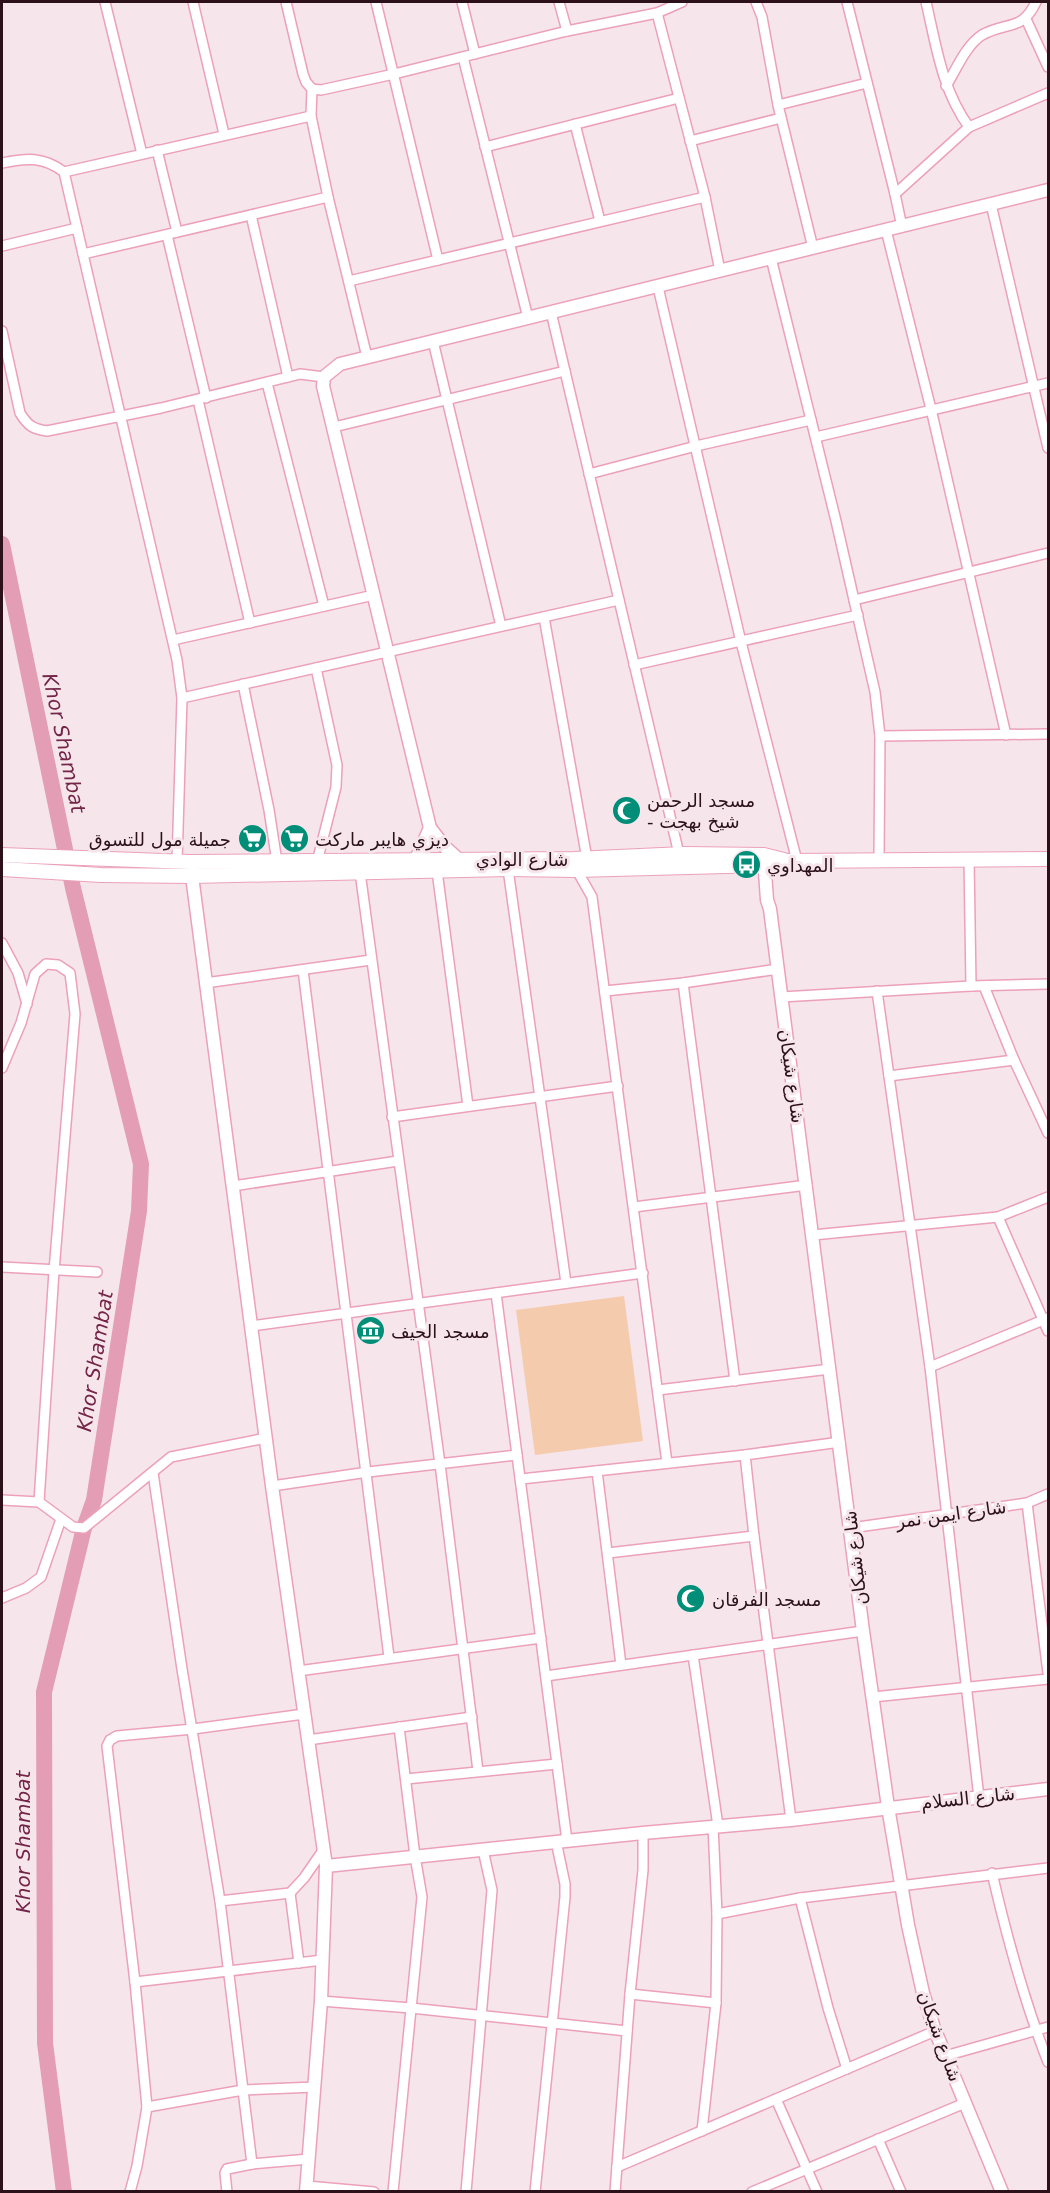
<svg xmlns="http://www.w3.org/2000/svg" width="1050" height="2193" viewBox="0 0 1050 2193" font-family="'DejaVu Sans','Noto Sans Arabic',sans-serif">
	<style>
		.grass { fill: #f5cbad }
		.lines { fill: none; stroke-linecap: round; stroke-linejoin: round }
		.river { stroke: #e39eb6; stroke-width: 16 }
		.minor-casing { stroke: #eca0bb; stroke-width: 12 }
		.tertiary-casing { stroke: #eca0bb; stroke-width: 15 }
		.secondary-casing { stroke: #eca0bb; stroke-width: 16 }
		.minor { stroke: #fff; stroke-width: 9 }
		.tertiary { stroke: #fff; stroke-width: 12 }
		.secondary { stroke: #fff; stroke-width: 14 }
		.labels { text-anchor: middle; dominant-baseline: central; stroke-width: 6; stroke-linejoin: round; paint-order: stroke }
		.poi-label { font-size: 18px; fill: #2c111b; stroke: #f6e6eb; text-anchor: start }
		.street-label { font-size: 18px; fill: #2c111b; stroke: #f6e6eb }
		.water-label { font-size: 20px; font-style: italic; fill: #732447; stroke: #f6e6eb }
	</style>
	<rect width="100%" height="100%" fill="#f6e6eb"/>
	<polygon class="grass" points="624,1296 643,1441 535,1455 516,1310"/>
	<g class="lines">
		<polyline class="river" points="2,544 73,888 141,1164 139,1211 94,1500 84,1528 44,1692 45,2043 64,2192"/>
		<defs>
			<g id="minor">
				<polyline points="105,2 142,154"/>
				<polyline points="193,2 224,134"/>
				<polyline points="286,2 303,74 306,82 312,89 311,116 328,197 367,357"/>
				<polyline points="376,2 438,260"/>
				<polyline points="462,2 475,54"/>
				<polyline points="559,2 567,31"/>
				<polyline points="756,2 762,17 778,105 813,248"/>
				<polyline points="847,2 895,194 902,227"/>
				<path d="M926,2C936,45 942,90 969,127"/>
				<polyline points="657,13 705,197 720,271"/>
				<polyline points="1026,19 1048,67"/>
				<polyline points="463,57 528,318"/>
				<path d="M946,86C956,70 966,45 982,35C1006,21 1022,32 1036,2"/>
				<polyline points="312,89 321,90 394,74 567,31 657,13 682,2"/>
				<polyline points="778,105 867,83"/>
				<polyline points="575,124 600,221"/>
				<polyline points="690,141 781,118"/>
				<polyline points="485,147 679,98"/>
				<polyline points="157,150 177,232"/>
				<path d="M2,163C26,158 43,156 64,172L177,660L182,698L177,862"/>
				<polyline points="64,172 311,116"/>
				<polyline points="895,194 969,127 1048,93"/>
				<polyline points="991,204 1048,448"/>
				<polyline points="251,215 288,377"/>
				<polyline points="886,230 931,409 1006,735"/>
				<polyline points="167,235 206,398"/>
				<polyline points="2,246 77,228"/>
				<polyline points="83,254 328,197"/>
				<polyline points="771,258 836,521 875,692 880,736 879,860"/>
				<polyline points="349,281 705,197"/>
				<polyline points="658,287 741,642 797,861"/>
				<polyline points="551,312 679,854"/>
				<path d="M2,331L20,413C28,426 33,429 47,431L161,408L300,374L324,377"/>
				<polyline points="433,341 501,626"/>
				<polyline points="267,383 324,606"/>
				<polyline points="198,400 250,623"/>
				<polyline points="334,427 565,371"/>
				<polyline points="816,437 1048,383"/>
				<polyline points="589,474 696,446 811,420"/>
				<polyline points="854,600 1048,553"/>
				<polyline points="544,617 587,859"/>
				<polyline points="173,640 374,595"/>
				<polyline points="634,665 858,615"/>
				<polyline points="316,668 337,765 336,787 317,862"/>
				<polyline points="243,684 269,810 277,862"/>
				<polyline points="182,698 619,600"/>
				<polyline points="880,736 1048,734"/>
				<polyline points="969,859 971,986"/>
				<polyline points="575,867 592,897 667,1463"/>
				<polyline points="508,869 566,1283"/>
				<polyline points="437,871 468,1106"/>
				<polyline points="360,872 440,1464 478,1771"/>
				<polyline points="2,943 18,973 27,1004"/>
				<polyline points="303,970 389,1657"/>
				<polyline points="205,983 371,960"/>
				<polyline points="683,983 735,1381"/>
				<polyline points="984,986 1014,1060 1048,1133"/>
				<polyline points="605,991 683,983 778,969"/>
				<polyline points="877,991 930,1367 979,1798"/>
				<polyline points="781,997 971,986 1048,984"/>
				<polyline points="2,1068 21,1023 35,974 46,964 58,965 70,973 75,1014 54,1271 39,1502"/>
				<polyline points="889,1076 1014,1060"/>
				<polyline points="392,1117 618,1086"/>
				<polyline points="233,1186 398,1161"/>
				<polyline points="634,1207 807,1185"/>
				<polyline points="998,1217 1048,1331"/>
				<polyline points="813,1235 998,1217 1048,1197"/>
				<polyline points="2,1267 97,1272"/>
				<polyline points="496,1293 567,1841"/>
				<polyline points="251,1326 643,1273"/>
				<polyline points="930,1367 1048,1318"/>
				<polyline points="658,1390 830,1369"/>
				<polyline points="745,1455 754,1536 791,1820"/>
				<polyline points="597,1471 621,1665"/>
				<polyline points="153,1473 182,1669 220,1901 252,2164"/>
				<polyline points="521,1479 745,1455 840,1442"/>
				<polyline points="272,1486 368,1472 517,1455"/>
				<polyline points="2,1500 39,1502 73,1527 84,1528 171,1457 266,1438"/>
				<polyline points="1027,1503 1048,1673"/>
				<polyline points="851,1528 1027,1503 1048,1494"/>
				<polyline points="608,1553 754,1536"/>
				<polyline points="2,1598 26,1588 41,1577 61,1519"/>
				<polyline points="693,1655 718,1826"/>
				<polyline points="298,1671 541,1638"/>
				<polyline points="546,1676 863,1631"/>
				<polyline points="873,1697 1048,1679"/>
				<polyline points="308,1740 472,1717"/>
				<polyline points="406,1779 557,1764"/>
				<path d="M992,1873C1007,1938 1024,2001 1048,2062"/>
				<polyline points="290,1893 299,1963"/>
				<polyline points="800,1898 828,2008 847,2069"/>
				<polyline points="220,1901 290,1893 304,1878 324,1849"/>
				<polyline points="717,1914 800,1898 1048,1868"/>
				<polyline points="135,1982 323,1960"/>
				<polyline points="630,1994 716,2003"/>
				<polyline points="321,2001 411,2008 627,2031"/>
				<polyline points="945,2056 1048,2027"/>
				<polyline points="776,2099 817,2192"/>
				<polyline points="147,2107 243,2090 315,2087"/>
				<polyline points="702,2131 716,2003 717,1914 713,1826"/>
				<polyline points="878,2139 901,2192"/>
				<polyline points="617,2167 935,2031"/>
				<polyline points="307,2186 374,2192"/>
				<polyline points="130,2192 137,2166 147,2107 135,1982 107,1746 110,1740 117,1736 193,1729 304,1714"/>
				<polyline points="227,2192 225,2173 227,2169 252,2164 309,2159"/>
				<polyline points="393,2192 422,1897 415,1856 399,1727"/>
				<polyline points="466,2192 492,1890 483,1850"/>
				<polyline points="535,2192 565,1897 565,1884 556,1841"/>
				<polyline points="615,2192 630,1994 643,1870 643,1833"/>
				<polyline points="752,2192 965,2103"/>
			</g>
			<g id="tertiary">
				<polyline points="764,858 767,900 770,909 863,1631 888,1807 908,1925 923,1993 934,2028 1002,2192"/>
				<polyline points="458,859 445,847 430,828 323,386 324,377 340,364 1048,190"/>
				<polyline points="415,861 430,828"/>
				<polyline points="192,876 272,1486 326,1866 321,2001 306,2192"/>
				<polyline points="326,1866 643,1833 791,1820 1048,1789"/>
			</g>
			<g id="secondary">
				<polyline points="2,855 190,862 574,859 684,854 764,855 784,860"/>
				<polyline points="2,869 101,875 192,876 508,869 576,870 764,865 789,861 1048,859"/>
			</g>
		</defs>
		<use href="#minor" class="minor-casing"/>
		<use href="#tertiary" class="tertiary-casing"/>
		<use href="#secondary" class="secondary-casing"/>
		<use href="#minor" class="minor"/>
		<use href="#tertiary" class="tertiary"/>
		<use href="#secondary" class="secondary"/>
	</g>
	<defs>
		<symbol id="mosque-disc" viewBox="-11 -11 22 22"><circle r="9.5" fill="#008e78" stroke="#f6e6eb"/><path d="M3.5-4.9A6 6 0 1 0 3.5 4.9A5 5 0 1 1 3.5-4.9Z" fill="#fff"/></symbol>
		<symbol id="supermarket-disc" viewBox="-11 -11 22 22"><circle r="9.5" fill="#008e78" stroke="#f6e6eb"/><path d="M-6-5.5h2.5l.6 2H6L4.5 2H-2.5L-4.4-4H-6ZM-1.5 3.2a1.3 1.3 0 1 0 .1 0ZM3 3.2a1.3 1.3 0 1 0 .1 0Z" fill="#fff"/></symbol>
		<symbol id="bus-disc" viewBox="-11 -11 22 22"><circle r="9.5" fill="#008e78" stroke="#f6e6eb"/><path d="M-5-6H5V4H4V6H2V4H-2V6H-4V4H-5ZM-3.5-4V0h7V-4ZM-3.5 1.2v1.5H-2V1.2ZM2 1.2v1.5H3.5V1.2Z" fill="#fff"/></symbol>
		<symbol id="museum-disc" viewBox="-11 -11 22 22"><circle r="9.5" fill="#008e78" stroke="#f6e6eb"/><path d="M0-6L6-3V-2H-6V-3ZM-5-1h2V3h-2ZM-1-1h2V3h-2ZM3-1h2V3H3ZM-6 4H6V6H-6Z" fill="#fff"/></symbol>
	</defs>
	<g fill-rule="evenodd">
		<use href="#mosque-disc" x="610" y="794" width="33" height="33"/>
		<use href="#supermarket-disc" x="236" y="822" width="33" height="33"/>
		<use href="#supermarket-disc" x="278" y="822" width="33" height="33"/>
		<use href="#bus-disc" x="730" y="848" width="33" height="33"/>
		<use href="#museum-disc" x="354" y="1314" width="33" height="33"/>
		<use href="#mosque-disc" x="674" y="1582" width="33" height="33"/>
	</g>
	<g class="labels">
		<g class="poi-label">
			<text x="647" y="800">مسجد الرحمن<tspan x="647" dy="21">- شيخ بهجت</tspan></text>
			<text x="231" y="839" text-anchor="end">جميلة مول للتسوق</text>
			<text x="315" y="839">ديزي هايبر ماركت</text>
			<text x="767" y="865">المهداوي</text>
			<text x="391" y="1331">مسجد الحيف</text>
			<text x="712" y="1599">مسجد الفرقان</text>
		</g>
		<g class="street-label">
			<text x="522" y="859">شارع الوادي</text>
			<text transform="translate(792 1076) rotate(82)">شارع شيكان</text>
			<text transform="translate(951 1514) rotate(-8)">شارع ايمن نمر</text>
			<text transform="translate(855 1558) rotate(-97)">شارع شيكان</text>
			<text transform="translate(968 1798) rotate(-6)">شارع السلام</text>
			<text transform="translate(940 2036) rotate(70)">شارع شيكان</text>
		</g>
		<g class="water-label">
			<text transform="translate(64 743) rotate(78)">Khor Shambat</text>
			<text transform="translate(95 1361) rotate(-81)">Khor Shambat</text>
			<text transform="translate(23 1842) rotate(-90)">Khor Shambat</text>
		</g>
	</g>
	<rect width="1050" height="2193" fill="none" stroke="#2c111b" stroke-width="6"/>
</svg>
